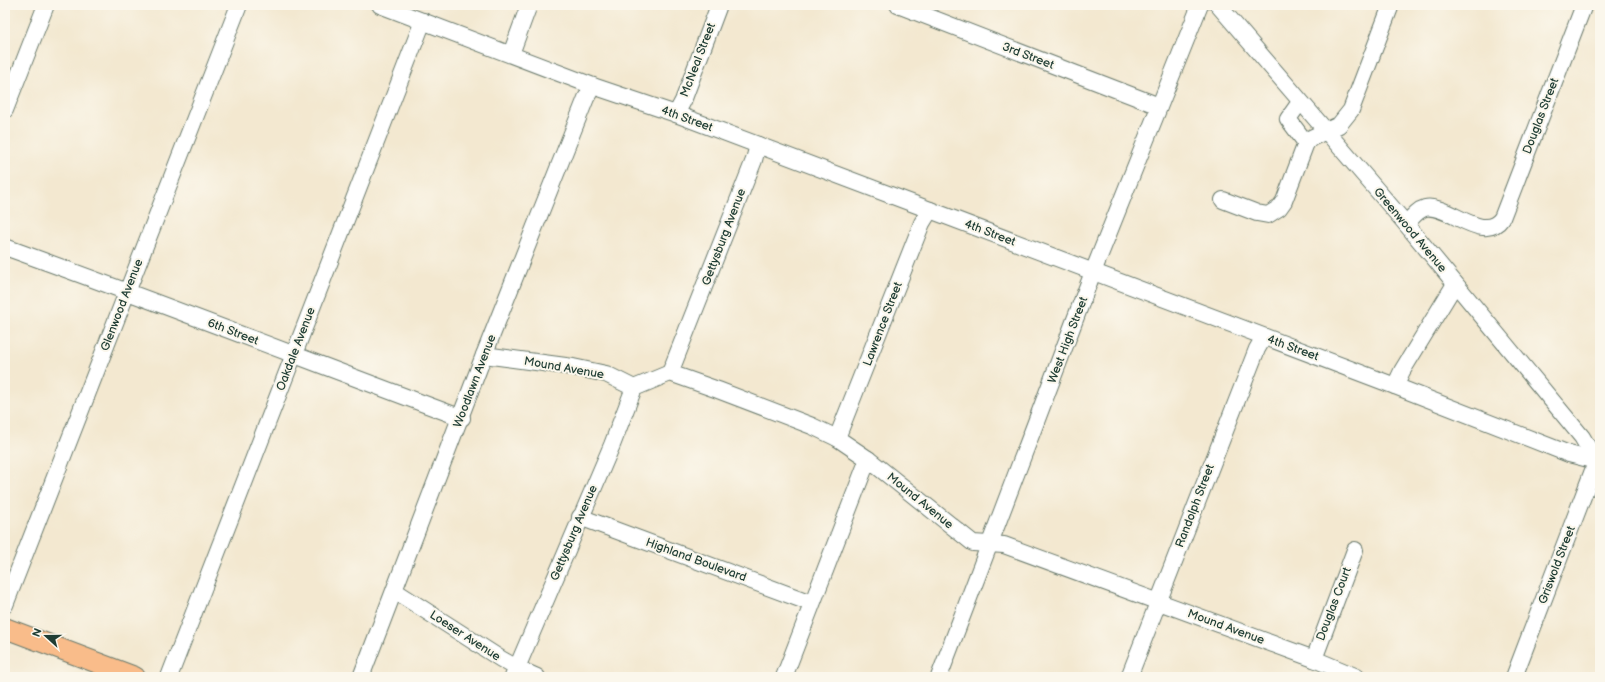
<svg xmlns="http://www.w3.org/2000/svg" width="1605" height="682" viewBox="0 0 1605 682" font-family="'Balsamiq Sans',sans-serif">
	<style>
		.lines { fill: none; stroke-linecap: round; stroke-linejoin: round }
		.minor-casing { stroke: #69796b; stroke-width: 18 }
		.major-casing { stroke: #69796b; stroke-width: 22 }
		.minor { stroke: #fff; stroke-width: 16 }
		.major { stroke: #f9bc8a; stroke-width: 20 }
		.labels { text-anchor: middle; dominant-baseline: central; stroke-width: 4; stroke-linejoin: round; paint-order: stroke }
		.street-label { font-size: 12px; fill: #1f3d34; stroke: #fbf7ec }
	</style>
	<rect width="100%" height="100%" fill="#fbf7ec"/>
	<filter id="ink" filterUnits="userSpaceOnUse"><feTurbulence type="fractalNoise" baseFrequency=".025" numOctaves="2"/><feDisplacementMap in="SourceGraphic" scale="8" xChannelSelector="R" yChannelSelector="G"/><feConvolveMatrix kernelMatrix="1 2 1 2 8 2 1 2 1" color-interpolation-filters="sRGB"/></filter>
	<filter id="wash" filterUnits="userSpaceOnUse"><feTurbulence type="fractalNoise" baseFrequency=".012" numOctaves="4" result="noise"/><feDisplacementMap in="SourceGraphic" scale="16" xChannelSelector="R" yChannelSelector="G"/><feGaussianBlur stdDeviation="0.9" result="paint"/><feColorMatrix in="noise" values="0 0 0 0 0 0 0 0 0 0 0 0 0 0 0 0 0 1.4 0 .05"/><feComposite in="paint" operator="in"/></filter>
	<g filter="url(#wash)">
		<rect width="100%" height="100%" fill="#f3e8d0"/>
	</g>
	<g filter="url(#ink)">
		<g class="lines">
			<defs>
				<g id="minor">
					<polyline points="380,5 593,86 676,114 930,210 1395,386 1569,454 1600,462"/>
					<polyline points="898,5 1159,106"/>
					<polyline points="1218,5 1406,224 1582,437 1596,461"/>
					<polyline points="511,54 529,5"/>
					<polyline points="1300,102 1288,119 1306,143 1311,138 1339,125 1351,110 1391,5"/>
					<polyline points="5,110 46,5"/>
					<polyline points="676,114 683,101 719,5"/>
					<polyline points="1223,200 1257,213 1268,215 1279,208 1284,201 1306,143"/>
					<path d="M1406,224C1411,219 1417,210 1425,208C1448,203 1483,245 1502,218L1584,5"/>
					<path d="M5,247C158,302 309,361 462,418"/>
					<polyline points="484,355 573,367 606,374 634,388 670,373 718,390 812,426 837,438 868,459 973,543 1004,545 1314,659 1357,677"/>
					<polyline points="670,373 754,160 758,145"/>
					<polyline points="1395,386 1402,371 1455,284"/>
					<polyline points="837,438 922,223 930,210"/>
					<polyline points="580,517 811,603"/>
					<polyline points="395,591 501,659 517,668 537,677"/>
					<polyline points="5,605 239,5"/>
					<polyline points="1314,659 1355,550"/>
					<polyline points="169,677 423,21"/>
					<polyline points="361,677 484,355 586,98 593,86"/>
					<polyline points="513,677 612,445 634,388"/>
					<polyline points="784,677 868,459"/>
					<polyline points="939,677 1093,272 1200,5"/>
					<polyline points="1129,677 1257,349 1264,337"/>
					<polyline points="1514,677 1600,452"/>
				</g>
				<polyline id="major" points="5,628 135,677"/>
			</defs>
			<use href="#minor" class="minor-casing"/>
			<use href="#major" class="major-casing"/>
			<use href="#minor" class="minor"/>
			<use href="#major" class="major"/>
		</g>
	</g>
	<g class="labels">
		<g class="street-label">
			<text transform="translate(1028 56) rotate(21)">3rd Street</text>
			<text transform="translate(698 60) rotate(-69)">McNeal Street</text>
			<text transform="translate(1541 116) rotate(-69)">Douglas Street</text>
			<text transform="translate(687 119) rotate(20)">4th Street</text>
			<text transform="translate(1410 230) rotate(50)">Greenwood Avenue</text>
			<text transform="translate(990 233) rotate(21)">4th Street</text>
			<text transform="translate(724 237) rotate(-69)">Gettysburg Avenue</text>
			<text transform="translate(122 305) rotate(-69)">Glenwood Avenue</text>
			<text transform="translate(883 324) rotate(-69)">Lawrence Street</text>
			<text transform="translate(233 332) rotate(21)">6th Street</text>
			<text transform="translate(1068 340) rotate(-69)">West High Street</text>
			<text transform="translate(1293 348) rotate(20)">4th Street</text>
			<text transform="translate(296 349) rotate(-69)">Oakdale Avenue</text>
			<text transform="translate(564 368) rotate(10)">Mound Avenue</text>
			<text transform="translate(475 381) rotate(-69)">Woodlawn Avenue</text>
			<text transform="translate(920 501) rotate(39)">Mound Avenue</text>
			<text transform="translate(1195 506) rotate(-69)">Randolph Street</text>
			<text transform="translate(574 533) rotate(-67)">Gettysburg Avenue</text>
			<text transform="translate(696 560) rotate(20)">Highland Boulevard</text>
			<text transform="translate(1557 565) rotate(-69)">Griswold Street</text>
			<text transform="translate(1334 604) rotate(-69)">Douglas Court</text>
			<text transform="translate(1226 627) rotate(20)">Mound Avenue</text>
			<text transform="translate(465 636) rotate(33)">Loeser Avenue</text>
		</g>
	</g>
	<rect width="1605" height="682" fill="none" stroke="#fbf7ec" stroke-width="20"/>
	<g transform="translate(46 636) rotate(291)" stroke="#fbf7ec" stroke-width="3" paint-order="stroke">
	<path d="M0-3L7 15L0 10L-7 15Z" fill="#1f3d34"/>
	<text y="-6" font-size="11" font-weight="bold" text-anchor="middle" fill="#1f3d34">N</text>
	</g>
</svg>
